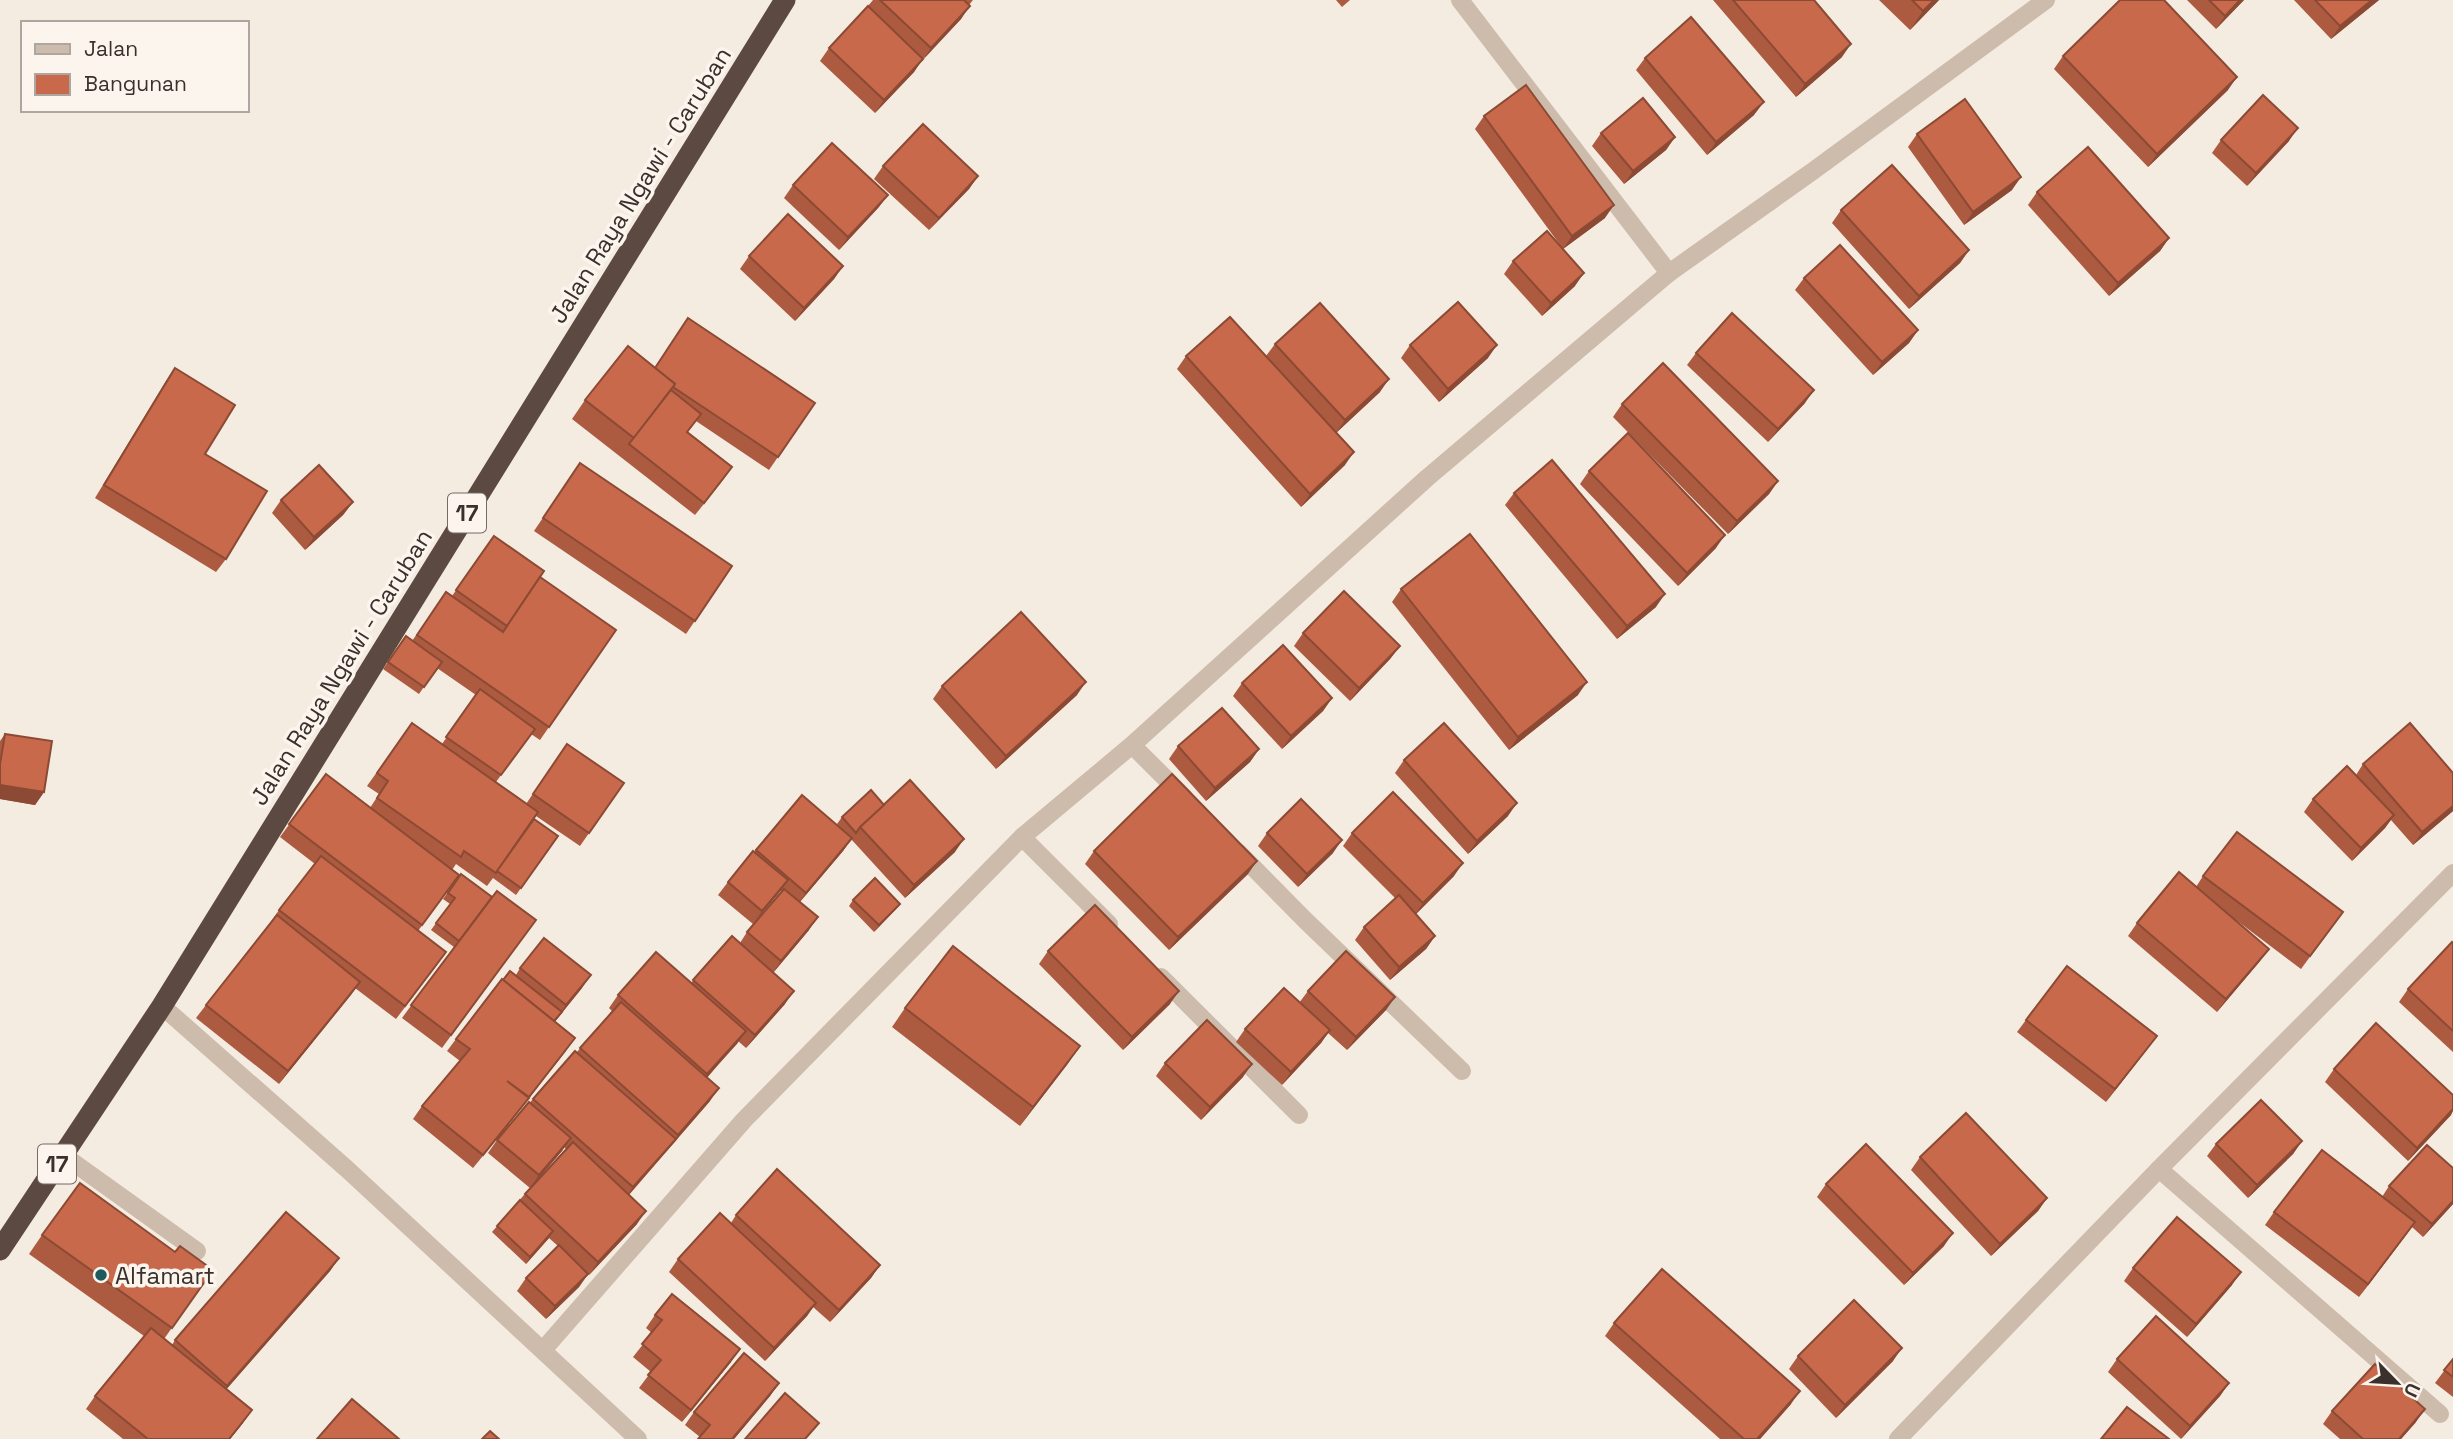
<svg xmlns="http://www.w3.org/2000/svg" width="2453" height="1439" viewBox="0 0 2453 1439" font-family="'Space Grotesk',sans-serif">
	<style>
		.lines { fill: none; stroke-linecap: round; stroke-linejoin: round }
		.minor { stroke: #cdbbac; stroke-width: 18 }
		.highway { stroke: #5c4a42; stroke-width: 21 }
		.wall { fill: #ac5a40; fill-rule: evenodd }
		.shaded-wall { fill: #8c4a34 }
		.building { fill: #c8694b; stroke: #8c4a34; stroke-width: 2 }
		.poi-dot { fill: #1f5a5e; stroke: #fbf5ee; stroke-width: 2.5 }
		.labels { text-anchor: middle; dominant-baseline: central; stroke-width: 7; stroke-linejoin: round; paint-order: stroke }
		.shield { fill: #fbf5ee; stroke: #756b66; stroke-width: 2 }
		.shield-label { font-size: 23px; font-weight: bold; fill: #3b302b }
		.street-label { font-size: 24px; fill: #3b302b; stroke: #fbf5ee }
		.poi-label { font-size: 24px; fill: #3b302b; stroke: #fbf5ee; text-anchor: start }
	</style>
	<rect width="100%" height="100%" fill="#f4ebe1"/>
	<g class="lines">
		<g class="minor">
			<polyline points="1460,0 1669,273"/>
			<polyline points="1132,745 1184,797"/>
			<polyline points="1022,837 1109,924"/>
			<polyline points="1238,852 1305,920 1462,1071"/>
			<polyline points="1161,977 1299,1115"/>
			<polyline points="162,1006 348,1170 638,1439"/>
			<polyline points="63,1155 197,1251"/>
			<polyline points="2159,1169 2440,1414"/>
			<polyline points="543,1350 744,1120 1022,837 1132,745 1427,478 1669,273 1813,171 2046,0"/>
			<polyline points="1898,1439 2159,1169 2453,873"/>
		</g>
		<polyline class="highway" points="0,1250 162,1006 785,0"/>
	</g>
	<g class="wall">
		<polygon points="873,0 973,0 969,5 961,19 921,61 914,72 875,113 820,61 829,48 868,6"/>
		<polygon points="1336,0 1350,0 1342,7"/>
		<polygon points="1713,0 1814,0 1842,57 1796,97"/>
		<polygon points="1879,0 1939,0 1910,30"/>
		<polygon points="2187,0 2244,0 2216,29"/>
		<polygon points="2294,0 2379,0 2331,39"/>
		<polygon points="2063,56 2228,90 2148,167 2054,69"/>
		<polygon points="1645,58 1754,115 1707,155 1636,70"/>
		<polygon points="1484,116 1605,218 1563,249 1475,129"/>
		<polygon points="1601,133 1675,137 1666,150 1624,184 1592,146"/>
		<polygon points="1917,134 2012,190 1964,225 1908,147"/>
		<polygon points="2221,140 2289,141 2247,186 2212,153"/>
		<polygon points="883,166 978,176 969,189 929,230 874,179"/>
		<polygon points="793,185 888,195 878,208 839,250 784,198"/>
		<polygon points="2037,192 2169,238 2160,251 2109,296 2028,205"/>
		<polygon points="1841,210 1969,250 1960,263 1909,309 1832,223"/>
		<polygon points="749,256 843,266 834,279 795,321 740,269"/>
		<polygon points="1513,261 1575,286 1542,316 1504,274"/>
		<polygon points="1804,278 1918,330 1909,343 1873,375 1795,290"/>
		<polygon points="1275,344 1380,392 1336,433 1345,465 1301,507 1177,369 1186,356 1266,356"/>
		<polygon points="1410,345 1488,358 1439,402 1401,358"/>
		<polygon points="1696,353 1805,403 1768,442 1687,365"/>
		<polygon points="175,368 205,454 226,559 216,572 95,498 166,381"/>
		<polygon points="654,368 815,403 769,470 696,421 688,432 732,467 695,515 572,419 585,400"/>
		<polygon points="1622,404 1778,481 1769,494 1728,534 1613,417"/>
		<polygon points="580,463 732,566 686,634 534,531"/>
		<polygon points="1589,471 1716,548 1678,586 1580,484"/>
		<polygon points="1514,493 1656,607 1617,639 1505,505"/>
		<polygon points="281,500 353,502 343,515 305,550 272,513"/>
		<polygon points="494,536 540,577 616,630 540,740 531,734 496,782 526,804 567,744 624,783 580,846 536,816 534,819 558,836 516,895 493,878 487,886 456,864 452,870 459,875 418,931 437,965 396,1019 355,988 279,1084 196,1018 206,1005 271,923 270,923 279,910 315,864 280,837 326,774 370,808 379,794 367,786 412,723 442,744 476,695 437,668 419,694 383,669 406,636 412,641 446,592 452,596"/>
		<polygon points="1401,589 1578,695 1509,750 1392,602"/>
		<polygon points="1303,633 1400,646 1390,659 1350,701 1294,646"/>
		<polygon points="1242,683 1332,698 1323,711 1282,749 1233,696"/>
		<polygon points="942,686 1077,695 996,769 933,699"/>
		<polygon points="5,734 44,792 35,805 0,799 0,741"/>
		<polygon points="1178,746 1259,749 1250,762 1206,801 1169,759"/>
		<polygon points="1404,760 1508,816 1468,854 1395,773"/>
		<polygon points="2363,764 2453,811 2413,845 2391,820 2385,828 2352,861 2304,812 2313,799 2356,775"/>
		<path d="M802,795L840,827L837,824L842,817L884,805L955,852L905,898L851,839L843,851L800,902L809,930L773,973L785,1004L746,1048L738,1041L707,1078L710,1101L629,1195L637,1224L589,1275L588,1274L579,1287L546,1319L517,1291L526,1278L558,1246L549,1238L526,1264L492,1232L530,1188L488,1153L497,1140L533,1099L577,1052L612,1011L609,1008L618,995L691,983L732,936L740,943L747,932L782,892L780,891L753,924L718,895L728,882ZM564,1147L566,1149L534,1184L562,1151Z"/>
		<polygon points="1267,833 1333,853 1298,887 1258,846"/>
		<polygon points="1352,833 1454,876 1416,914 1435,936 1426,949 1390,980 1355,940 1364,927 1395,898 1343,846"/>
		<polygon points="1094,851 1248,874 1169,950 1085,864"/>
		<polygon points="461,874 492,897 536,920 442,1048 402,1018 454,947 431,930 450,904 443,899"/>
		<polygon points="2203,876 2343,912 2301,969 2236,920 2260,961 2217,1012 2128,936 2137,923 2196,887"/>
		<polygon points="853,900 900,904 895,910 874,932 849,906"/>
		<polygon points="2453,943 2453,1052 2399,1002 2408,989"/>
		<polygon points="1048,951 1170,1004 1123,1050 1039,964"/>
		<polygon points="520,968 582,988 555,1021 566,1051 473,1168 413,1119 422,1106 460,1061 447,1051 456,1039 516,975"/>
		<polygon points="1308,991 1395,997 1386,1010 1347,1050 1328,1033 1321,1043 1282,1085 1236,1042 1245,1029 1299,1003"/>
		<polygon points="905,1008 1080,1046 1020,1126 892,1027"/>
		<polygon points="2026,1020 2147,1049 2106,1102 2017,1032"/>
		<polygon points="1165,1063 1243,1077 1201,1120 1156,1076"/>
		<polygon points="2334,1069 2451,1115 2408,1161 2325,1082"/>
		<polygon points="2302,1141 2293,1154 2248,1198 2207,1156 2216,1144"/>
		<polygon points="1920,1157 2047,1198 2038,1211 1991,1256 1911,1170"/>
		<polygon points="1826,1184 1944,1246 1904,1285 1817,1197"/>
		<polygon points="2389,1186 2453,1204 2423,1237 2412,1227 2359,1297 2265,1225 2274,1212 2382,1197"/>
		<polygon points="736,1215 880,1265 871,1278 830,1322 813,1307 807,1316 765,1361 669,1272 678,1259 731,1223"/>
		<polygon points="42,1235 175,1252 213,1270 164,1339 172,1345 175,1340 339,1258 330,1271 226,1389 243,1423 230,1439 123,1439 86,1409 95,1396 144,1336 29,1254"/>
		<polygon points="2133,1268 2232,1285 2187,1337 2124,1281"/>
		<polygon points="655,1315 731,1362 682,1422 639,1388 651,1372 633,1357 652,1333 646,1328"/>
		<polygon points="1614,1323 1791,1404 1760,1439 1720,1439 1605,1336"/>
		<polygon points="1798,1356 1893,1361 1836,1418 1789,1369"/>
		<polygon points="2117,1359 2229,1383 2220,1396 2181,1439 2108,1372"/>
		<polygon points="2453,1359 2453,1397 2435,1383"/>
		<polygon points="779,1383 770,1396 734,1439 698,1439 700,1437 685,1425 694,1412"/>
		<polygon points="2332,1411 2416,1422 2401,1439 2340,1439 2323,1424"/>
	</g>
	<g class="shaded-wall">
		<polygon points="1934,0 1939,0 1910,30 1923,11"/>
		<polygon points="2240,0 2244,0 2216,29 2225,16"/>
		<polygon points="2372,0 2379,0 2331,39 2340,26"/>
		<polygon points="970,6 961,19 922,61 931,48"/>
		<polygon points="1851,44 1842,57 1796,97 1805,84"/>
		<polygon points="923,59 914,72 875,113 884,100"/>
		<polygon points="2237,77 2228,90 2148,167 2157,154"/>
		<polygon points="1764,102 1754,115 1707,155 1716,142"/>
		<polygon points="2298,128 2289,141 2247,186 2256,173"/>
		<polygon points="1675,137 1666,150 1624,184 1633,171"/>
		<polygon points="978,176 969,189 929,230 939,218"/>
		<polygon points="2021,177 2012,190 1964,225 1973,212"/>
		<polygon points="888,195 878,208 839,250 848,237"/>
		<polygon points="1614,205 1605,218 1563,249 1572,236"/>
		<polygon points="2169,238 2160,251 2109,296 2118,283"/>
		<polygon points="1969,250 1960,263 1909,309 1919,296"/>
		<polygon points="843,266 834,279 795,321 804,308"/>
		<polygon points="1584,273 1575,286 1542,316 1551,303"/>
		<polygon points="1918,330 1909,343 1873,375 1882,362"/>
		<polygon points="1497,345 1488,358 1439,402 1448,389"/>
		<polygon points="1389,379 1380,392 1336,433 1345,420"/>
		<polygon points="1814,390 1805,403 1768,442 1778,429"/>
		<polygon points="1354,452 1345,465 1301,507 1310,494"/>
		<polygon points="732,467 723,480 695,515 704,503"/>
		<polygon points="1778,481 1769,494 1728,534 1737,521"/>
		<polygon points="353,502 343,515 305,550 314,537"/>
		<polygon points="1725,535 1716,548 1678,586 1687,573"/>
		<polygon points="1665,594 1656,607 1617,639 1627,626"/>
		<polygon points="1400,646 1390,659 1350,701 1359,688"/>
		<polygon points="1086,682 1077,695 996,769 1006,756"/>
		<polygon points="1587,682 1578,695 1509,750 1518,737"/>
		<polygon points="1332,698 1323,711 1282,749 1291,736"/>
		<polygon points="1259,749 1250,762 1206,801 1215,788"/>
		<polygon points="0,785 44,792 35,805 0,799"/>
		<polygon points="1517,803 1508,816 1468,854 1477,841"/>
		<polygon points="2453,806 2453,811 2413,845 2422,832"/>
		<polygon points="2394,815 2385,828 2352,861 2361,848"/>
		<polygon points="852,838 843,851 797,905 806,893"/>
		<polygon points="964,839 955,852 905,898 914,885"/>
		<polygon points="1342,840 1333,853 1298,887 1307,874"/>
		<polygon points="1257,861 1248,874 1169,950 1178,937"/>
		<polygon points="1463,863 1454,876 1414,916 1423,903"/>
		<polygon points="788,880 779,893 753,924 762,911"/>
		<polygon points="900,904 895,910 874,932 879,925"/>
		<polygon points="818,917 809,930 772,974 781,961"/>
		<polygon points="1435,936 1426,949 1390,980 1399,967"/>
		<polygon points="2269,949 2260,961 2217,1012 2226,999"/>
		<polygon points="591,975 582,988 545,1034 566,1005"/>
		<polygon points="360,982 351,995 279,1084 288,1071"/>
		<polygon points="794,991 785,1004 746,1048 755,1035"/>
		<polygon points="1179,991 1170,1004 1123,1050 1132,1037"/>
		<polygon points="1395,997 1386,1010 1347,1050 1356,1037"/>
		<polygon points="1330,1030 1321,1043 1282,1085 1291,1072"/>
		<polygon points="746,1031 737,1044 698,1087 707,1074"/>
		<polygon points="2157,1036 2147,1049 2106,1102 2115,1089"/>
		<polygon points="575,1038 519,1111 473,1168 483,1155"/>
		<polygon points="1080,1046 1067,1065 1020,1126 1033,1107"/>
		<polygon points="1252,1064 1243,1077 1201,1120 1210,1107"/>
		<polygon points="719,1088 710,1101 624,1200 633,1187"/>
		<polygon points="2453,1109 2453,1111 2451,1115 2408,1161 2417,1148"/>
		<polygon points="571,1138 562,1151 530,1188 539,1175"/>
		<polygon points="2302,1141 2293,1154 2248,1198 2257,1185"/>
		<polygon points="2047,1198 2038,1211 1991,1256 2000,1244"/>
		<polygon points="2453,1201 2453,1204 2423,1237 2432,1224"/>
		<polygon points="646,1211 637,1224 589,1275 598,1262"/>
		<polygon points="2415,1222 2406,1235 2359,1297 2368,1284"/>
		<polygon points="553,1231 549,1238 526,1264 530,1257"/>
		<polygon points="1953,1233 1944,1246 1904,1285 1913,1273"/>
		<polygon points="339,1258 330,1271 218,1399 227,1386"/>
		<polygon points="880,1265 871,1278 830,1322 839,1310"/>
		<polygon points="2241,1272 2232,1285 2187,1337 2196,1324"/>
		<polygon points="588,1274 579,1287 546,1319 555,1306"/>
		<polygon points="816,1303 807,1316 765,1361 774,1348"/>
		<polygon points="1902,1348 1893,1361 1836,1418 1845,1405"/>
		<polygon points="740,1349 731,1362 682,1422 691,1410"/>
		<polygon points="779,1383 770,1396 734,1439 732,1439"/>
		<polygon points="2229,1383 2220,1396 2181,1439 2190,1426"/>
		<polygon points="1800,1391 1791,1404 1760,1439 1757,1439"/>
		<polygon points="2425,1409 2416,1422 2401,1439 2399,1439"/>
		<polygon points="252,1410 243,1423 230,1439 229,1439"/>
	</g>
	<g class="building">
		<polygon points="880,0 964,0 970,6 931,48"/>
		<polygon points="1733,0 1814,0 1851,44 1805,84"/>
		<polygon points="1912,0 1934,0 1923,11"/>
		<polygon points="2120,0 2164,0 2237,77 2157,154 2063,56"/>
		<polygon points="2209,0 2240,0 2225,16"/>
		<polygon points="2315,0 2372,0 2340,26"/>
		<polygon points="868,6 923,59 884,100 829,48"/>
		<polygon points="1691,17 1764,102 1716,142 1645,58"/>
		<polygon points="1526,85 1614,205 1572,236 1484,116"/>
		<polygon points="2263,95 2298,128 2256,173 2221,140"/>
		<polygon points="1643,98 1675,137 1633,171 1601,133"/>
		<polygon points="1965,99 2021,177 1973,212 1917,134"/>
		<polygon points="923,124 978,176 939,218 883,166"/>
		<polygon points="832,143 888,195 848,237 793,185"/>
		<polygon points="2088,147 2169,238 2118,283 2037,192"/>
		<polygon points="1892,165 1969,250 1919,296 1841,210"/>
		<polygon points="788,214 843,266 804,308 749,256"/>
		<polygon points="1547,231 1584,273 1551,303 1513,261"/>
		<polygon points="1840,245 1918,330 1882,362 1804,278"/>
		<polygon points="1458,302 1497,345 1448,389 1410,345"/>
		<polygon points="1320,303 1389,379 1345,420 1275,344"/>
		<polygon points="1732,313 1814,390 1778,429 1696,353"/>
		<polygon points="1230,317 1354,452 1310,494 1186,356"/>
		<polygon points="688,318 815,403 778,457 673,387 675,384 655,368"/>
		<polygon points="628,346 675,384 634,438 585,400"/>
		<polygon points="1663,363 1778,481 1737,521 1622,404"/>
		<polygon points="175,368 235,405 205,454 267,491 226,559 104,485"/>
		<polygon points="671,390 701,414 687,432 732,467 704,503 629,444"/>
		<polygon points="1628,433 1725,535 1687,573 1589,471"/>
		<polygon points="1552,460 1665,594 1627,626 1514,493"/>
		<polygon points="580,463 732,566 695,621 543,518"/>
		<polygon points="319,465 353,502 314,537 281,500"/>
		<polygon points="1470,534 1587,682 1518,737 1401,589"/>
		<polygon points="494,536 544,571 507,626 456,590"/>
		<polygon points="540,577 616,630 549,727 417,635 446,592 503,632"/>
		<polygon points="1344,591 1400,646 1359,688 1303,633"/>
		<polygon points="1021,612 1086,682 1006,756 942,686"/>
		<polygon points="406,636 442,662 424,687 388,662"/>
		<polygon points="1283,645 1332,698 1291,736 1242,683"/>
		<polygon points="480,689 535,729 501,775 446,737"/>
		<polygon points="1222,708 1259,749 1215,788 1178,746"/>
		<polygon points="412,723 538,812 496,873 464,851 461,857 377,798 388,781 377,773"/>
		<polygon points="1444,723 1517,803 1477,841 1404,760"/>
		<polygon points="2410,723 2453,773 2453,806 2422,832 2363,764"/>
		<polygon points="5,734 52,741 44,792 0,785 0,764"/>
		<polygon points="567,744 624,783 589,833 533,794"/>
		<polygon points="2347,766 2394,815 2361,848 2313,799"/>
		<polygon points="326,774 459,875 422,925 289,824"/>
		<polygon points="1172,774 1257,861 1178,937 1094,851"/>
		<polygon points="910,780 964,839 914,885 860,827"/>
		<polygon points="871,790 884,805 860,827 856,833 842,817"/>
		<polygon points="1393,792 1463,863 1423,903 1352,833"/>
		<polygon points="802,795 852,838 806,893 756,850"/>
		<polygon points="1301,799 1342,840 1307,874 1267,833"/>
		<polygon points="534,819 558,836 521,888 497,871"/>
		<polygon points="2237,832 2343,912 2310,956 2203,876"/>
		<polygon points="753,851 788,880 762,911 728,882"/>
		<polygon points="321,856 446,952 405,1006 279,910"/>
		<polygon points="2179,872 2269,949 2226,999 2137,923"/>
		<polygon points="461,874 492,897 459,941 436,923 455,898 448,893"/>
		<polygon points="875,878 900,904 879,925 853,900"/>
		<polygon points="784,889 818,917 781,961 747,932"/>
		<polygon points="497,891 536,920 451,1035 411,1005"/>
		<polygon points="1399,895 1435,936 1399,967 1364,927"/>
		<polygon points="1095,905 1179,991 1132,1037 1048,951"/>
		<polygon points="277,915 360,982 288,1071 206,1005"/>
		<polygon points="732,936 794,991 755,1035 693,980"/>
		<polygon points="544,938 591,975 566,1005 520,968"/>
		<polygon points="2452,942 2453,943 2453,1031 2408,989"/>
		<polygon points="953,946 1080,1046 1033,1107 905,1008"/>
		<polygon points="1346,951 1395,997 1356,1037 1308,991"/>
		<polygon points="656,952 746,1031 707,1074 618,995"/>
		<polygon points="2067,966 2157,1036 2115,1089 2026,1020"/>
		<polygon points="510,971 562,1012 554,1021 503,980"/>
		<polygon points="502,979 575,1038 529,1097 507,1081 529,1098 483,1155 422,1106 470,1049 456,1039"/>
		<polygon points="1284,988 1330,1030 1291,1072 1245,1029"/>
		<polygon points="621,1002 719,1088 678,1135 580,1048"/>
		<polygon points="1207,1020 1252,1064 1210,1107 1165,1063"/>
		<polygon points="2376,1023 2453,1095 2453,1109 2417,1148 2334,1069"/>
		<polygon points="575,1051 676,1139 633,1187 533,1099"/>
		<polygon points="2261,1100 2302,1141 2257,1185 2216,1144"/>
		<polygon points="529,1102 571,1138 539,1175 497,1140"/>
		<polygon points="1966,1113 2047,1198 2000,1244 1920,1157"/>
		<polygon points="573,1142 646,1211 598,1262 525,1194"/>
		<polygon points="1866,1144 1953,1233 1913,1273 1826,1184"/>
		<polygon points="2427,1145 2453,1168 2453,1201 2432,1224 2389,1186"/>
		<polygon points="2322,1150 2415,1222 2368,1284 2274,1212"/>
		<polygon points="777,1169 880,1265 839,1310 736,1215"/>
		<polygon points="80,1183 175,1252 180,1246 213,1270 172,1328 42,1235"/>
		<polygon points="520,1200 553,1231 530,1257 497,1226"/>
		<polygon points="286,1212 339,1258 227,1386 175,1340"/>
		<polygon points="720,1213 816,1303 774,1348 678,1259"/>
		<polygon points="2177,1217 2241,1272 2196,1324 2133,1268"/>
		<polygon points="559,1245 588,1274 555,1306 526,1278"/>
		<polygon points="1662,1269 1800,1391 1757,1439 1744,1439 1614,1323"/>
		<polygon points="672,1294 740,1349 691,1410 648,1375 661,1360 642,1344 662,1320 655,1315"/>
		<polygon points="1854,1300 1902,1348 1845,1405 1798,1356"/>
		<polygon points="2156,1316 2229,1383 2190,1426 2117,1359"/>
		<polygon points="151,1328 252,1410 229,1439 148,1439 95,1396"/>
		<polygon points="744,1353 779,1383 732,1439 698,1439 710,1425 694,1412"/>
		<polygon points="2453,1359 2453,1377 2444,1370"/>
		<polygon points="2375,1364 2425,1409 2399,1439 2363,1439 2332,1411"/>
		<polygon points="785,1393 819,1423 805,1439 745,1439"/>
		<polygon points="352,1399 399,1439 317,1439"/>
		<polygon points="2127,1407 2169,1439 2101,1439"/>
		<polygon points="490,1431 499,1439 482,1439"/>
	</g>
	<circle class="poi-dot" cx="101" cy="1275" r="7"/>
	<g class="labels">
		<g class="shield">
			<rect x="448" y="493.5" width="38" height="39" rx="5"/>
			<rect x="38" y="1144.5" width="38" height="39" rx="5"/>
		</g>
		<g class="shield-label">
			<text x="467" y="513">17</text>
			<text x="57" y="1164">17</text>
		</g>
		<g class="street-label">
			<text transform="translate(640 185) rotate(-58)">Jalan Raya Ngawi - Caruban</text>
			<text transform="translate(341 667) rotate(-58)">Jalan Raya Ngawi - Caruban</text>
		</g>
		<g class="poi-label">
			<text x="115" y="1275">Alfamart</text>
		</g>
	</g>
	<rect x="21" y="21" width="228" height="91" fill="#fbf5ee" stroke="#aea6a0" stroke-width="2"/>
	<rect x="35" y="44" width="35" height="10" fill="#cdbbac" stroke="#aea6a0" stroke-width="2"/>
	<text x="84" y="56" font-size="21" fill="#3b302b">Jalan</text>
	<rect x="35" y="74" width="35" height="21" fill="#c8694b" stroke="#aea6a0" stroke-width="2"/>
	<text x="84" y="91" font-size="21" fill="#3b302b">Bangunan</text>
	<g transform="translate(2397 1383) rotate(115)" stroke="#fbf5ee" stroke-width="5" paint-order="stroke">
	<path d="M0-5L12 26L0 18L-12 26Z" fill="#3b302b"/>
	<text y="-10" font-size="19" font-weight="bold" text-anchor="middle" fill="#3b302b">U</text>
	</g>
</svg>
